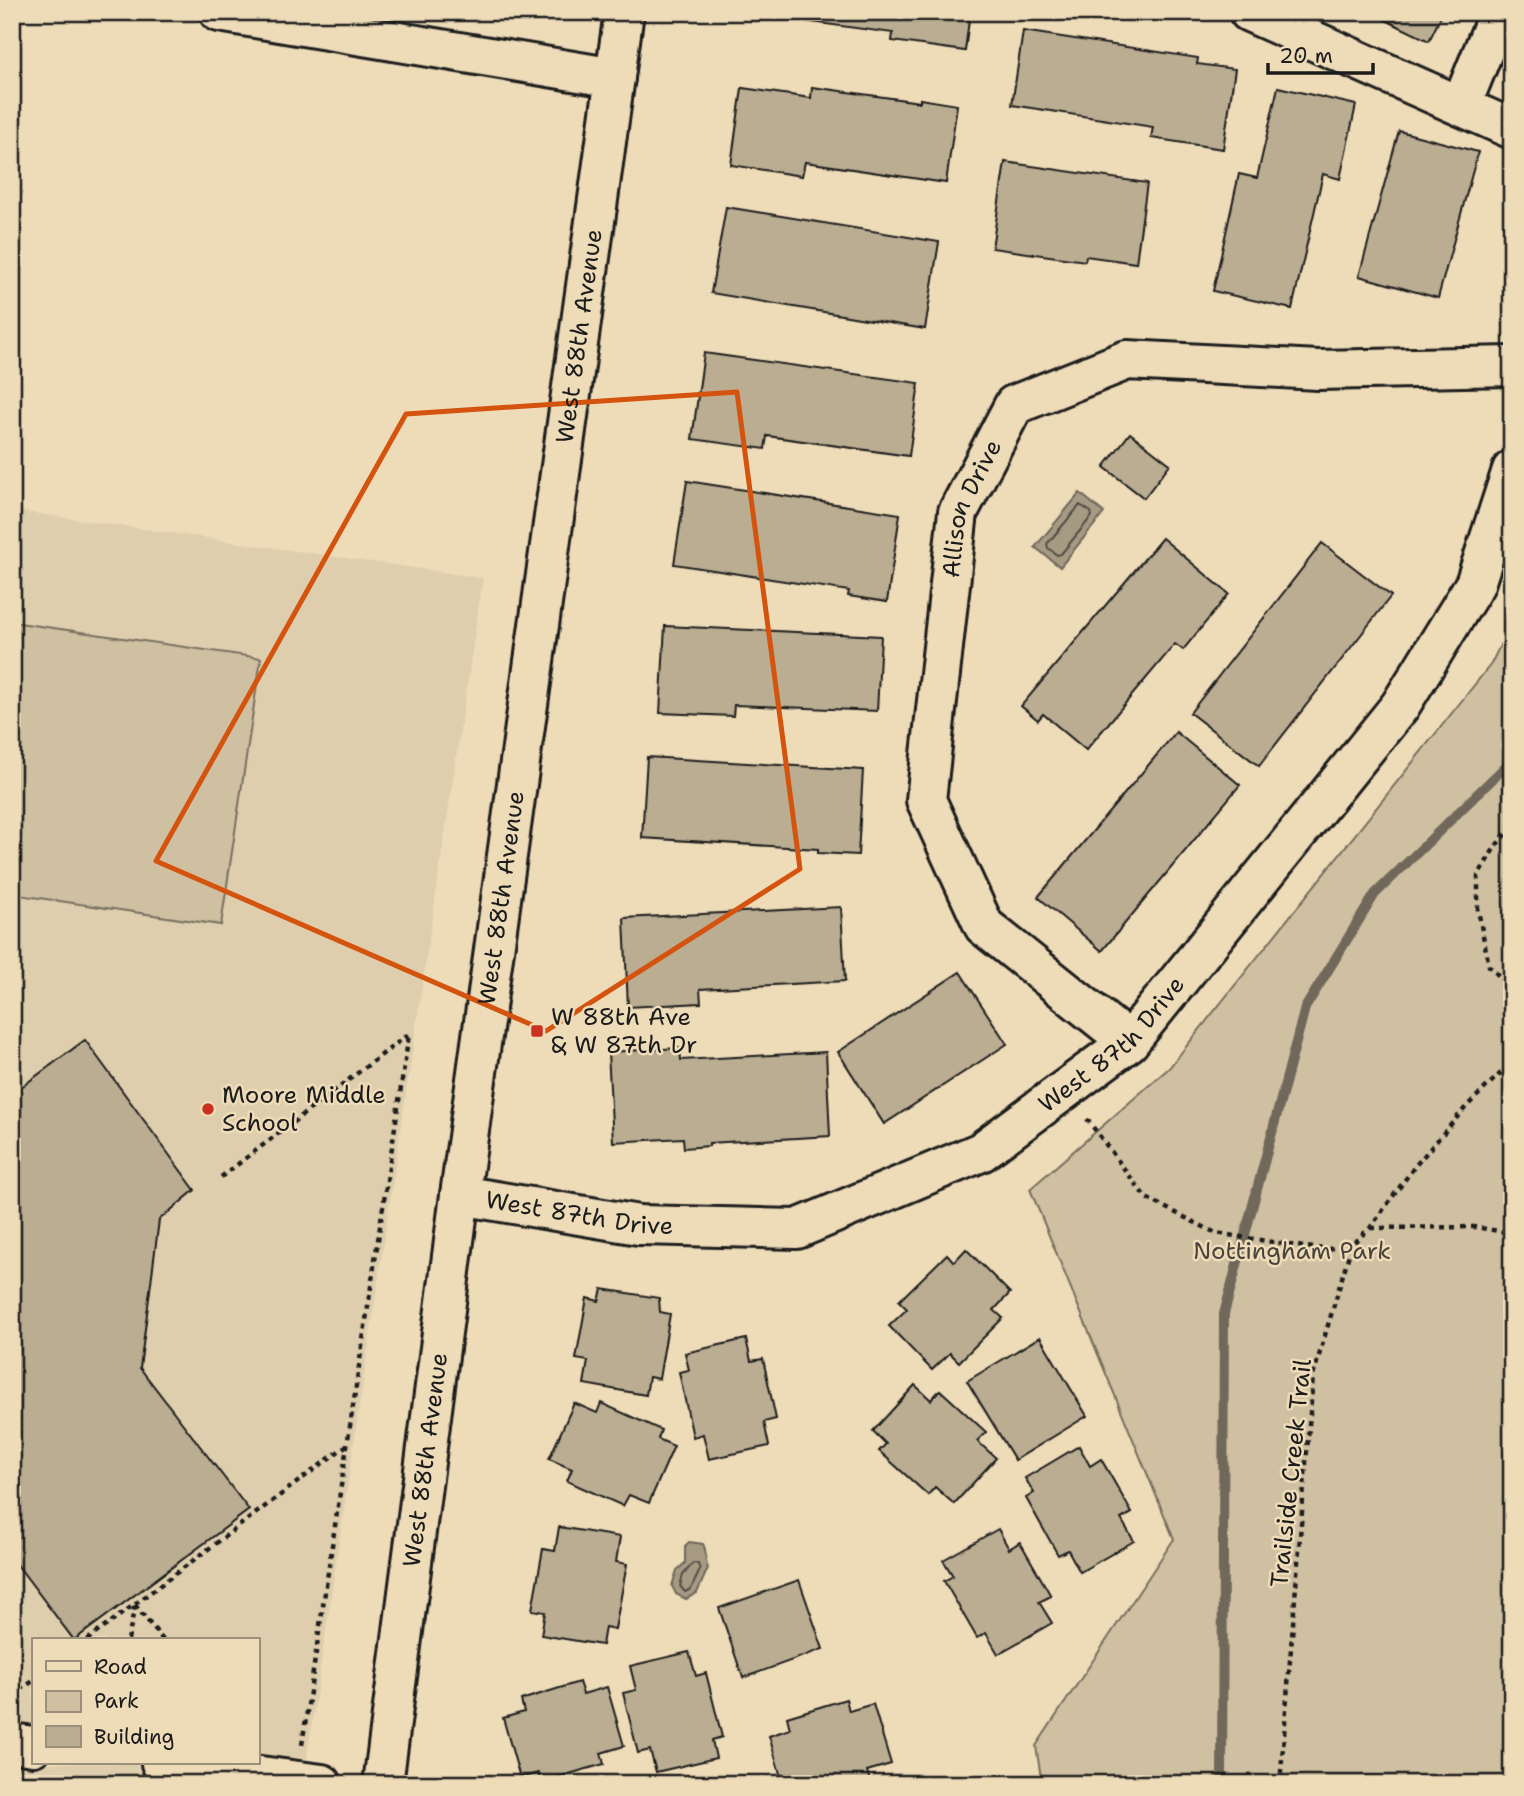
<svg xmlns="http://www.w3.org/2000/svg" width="1524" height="1796" viewBox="0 0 1524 1796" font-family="'Shantell Sans',sans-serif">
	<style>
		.built { fill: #decead; fill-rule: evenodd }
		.green { fill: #d0c0a2; stroke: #766e5f; stroke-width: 2 }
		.water { fill: #a69a83; stroke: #6f685a; stroke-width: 2 }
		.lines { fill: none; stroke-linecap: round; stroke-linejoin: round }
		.shore { stroke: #534e45; stroke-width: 2 }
		.stream { stroke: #6f685a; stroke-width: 10 }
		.building { fill: #baad92; stroke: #1c1c1c; stroke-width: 2 }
		.minor-casing { stroke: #1c1c1c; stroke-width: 44 }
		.major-casing { stroke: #1c1c1c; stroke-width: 44 }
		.path { stroke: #1c1c1c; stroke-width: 4.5; stroke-dasharray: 5 5; stroke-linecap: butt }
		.minor { stroke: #eedcb9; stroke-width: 38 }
		.major { stroke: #eedcb9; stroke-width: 38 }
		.marked { fill: none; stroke: #d4530e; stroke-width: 5; stroke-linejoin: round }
		.poi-dot { fill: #c8321e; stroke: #eedcb9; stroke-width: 2.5 }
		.labels { text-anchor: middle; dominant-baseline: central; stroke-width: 5; stroke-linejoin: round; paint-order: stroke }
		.street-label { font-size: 24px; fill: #1c1c1c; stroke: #eedcb9 }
		.poi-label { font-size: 24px; fill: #1c1c1c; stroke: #eedcb9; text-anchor: start }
		.park-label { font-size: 24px; fill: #49453e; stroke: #eedcb9 }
	</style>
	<rect width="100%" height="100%" fill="#eedcb9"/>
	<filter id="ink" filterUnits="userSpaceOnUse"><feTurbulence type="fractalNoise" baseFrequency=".0143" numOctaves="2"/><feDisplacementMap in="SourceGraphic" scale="14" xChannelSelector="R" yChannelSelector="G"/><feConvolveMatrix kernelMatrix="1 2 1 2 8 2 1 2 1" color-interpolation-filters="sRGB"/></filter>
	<g filter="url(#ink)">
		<path class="built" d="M12,510L483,578L303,1784H12ZM33,1640H257V1763H33Z"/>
		<g class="green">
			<polygon points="1512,621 1512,1784 1042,1784 1036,1746 1174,1539 1030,1189 1169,1068 1491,664"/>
			<polygon points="12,622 261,658 221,925 12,894"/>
		</g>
		<g class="water">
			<polygon points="1080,493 1104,513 1060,567 1035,547"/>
			<path d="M689,1542L703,1544C708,1553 704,1560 708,1568L697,1593L686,1599L676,1594L672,1586L677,1570L685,1563V1546Z"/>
		</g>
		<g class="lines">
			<g class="shore">
				<polygon points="1080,505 1091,512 1092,516 1061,554 1057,555 1048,548 1047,544"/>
				<polygon points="693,1563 698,1564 700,1570 691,1589 685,1592 680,1586 683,1575"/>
			</g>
			<polyline class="stream" points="1222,1784 1224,1314 1305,1008 1375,894 1512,760"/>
		</g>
		<g class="building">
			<polygon points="752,12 970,12 965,51 892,41 893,33 752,14"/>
			<polygon points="1369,12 1443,12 1429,41"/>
			<polygon points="1023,31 1198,58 1197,64 1235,69 1223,149 1151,138 1153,127 1012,105"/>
			<polygon points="812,87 920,102 920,99 957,105 946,183 805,162 802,176 731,165 742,88 811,98"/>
			<polygon points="1278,87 1356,105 1340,179 1323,174 1292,309 1213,291 1239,174 1257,178"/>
			<polygon points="1399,131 1478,152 1438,298 1359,276"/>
			<polygon points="1005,162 1147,183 1136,263 1086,256 1085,261 992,248"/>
			<polygon points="726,207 939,242 925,329 711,293"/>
			<polygon points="704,353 919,383 909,456 767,436 765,449 692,439"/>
			<polygon points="1130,433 1170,464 1144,498 1104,467"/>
			<polygon points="687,481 900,514 887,602 848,596 849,591 674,564"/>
			<polygon points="1162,538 1229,594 1183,650 1175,644 1086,750 1043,714 1038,720 1021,706"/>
			<polygon points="1322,543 1391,596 1259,766 1190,713"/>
			<polygon points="665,626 881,636 877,711 734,705 733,716 660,713"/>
			<polygon points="1176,732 1240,785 1102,951 1038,897"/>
			<polygon points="647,757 863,770 858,855 818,853 818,849 642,838"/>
			<polygon points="841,907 845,981 700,989 701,1003 628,1007 624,918"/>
			<polygon points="960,972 1007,1044 884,1124 838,1052"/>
			<polygon points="85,1040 195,1190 159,1220 140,1368 249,1510 74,1640 12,1558 12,1094"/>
			<polygon points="680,1048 681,1060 826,1052 830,1136 709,1143 709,1146 684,1148 683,1138 613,1142 608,1052"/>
			<polygon points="966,1249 1010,1293 994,1310 1003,1318 959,1362 950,1353 932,1370 889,1326 907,1309 899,1301 947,1254 954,1262"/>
			<polygon points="602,1289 659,1298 660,1312 670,1314 659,1379 649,1377 646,1395 584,1384 588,1361 576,1359 587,1298 599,1301"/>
			<polygon points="1040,1337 1087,1416 1015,1460 967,1381"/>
			<polygon points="746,1339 751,1361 763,1359 776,1419 764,1422 769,1446 709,1459 703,1434 693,1437 679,1372 689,1370 685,1353"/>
			<polygon points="915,1385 931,1400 940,1390 986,1432 977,1441 996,1458 954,1504 935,1487 928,1495 879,1451 886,1444 873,1431"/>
			<polygon points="574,1403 597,1413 601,1403 661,1430 658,1439 674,1446 649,1503 629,1495 623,1506 567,1481 572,1469 549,1459"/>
			<polygon points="1079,1446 1090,1466 1101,1459 1132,1513 1121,1519 1134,1541 1080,1572 1068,1550 1058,1555 1026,1498 1034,1493 1025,1478"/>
			<polygon points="559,1527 620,1537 616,1562 627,1564 615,1629 605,1627 602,1645 541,1635 545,1612 532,1610 543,1549 555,1551"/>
			<polygon points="998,1529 1009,1549 1020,1542 1051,1596 1039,1602 1052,1623 998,1654 986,1633 977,1638 944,1581 953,1576 943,1560"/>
			<polygon points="799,1580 823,1649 743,1678 719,1608"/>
			<polygon points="689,1652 696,1676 706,1673 722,1737 712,1740 716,1758 656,1772 650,1750 638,1753 623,1693 636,1690 630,1666"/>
			<polygon points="579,1682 583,1694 607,1687 624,1746 601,1753 604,1764 541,1782 538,1773 520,1778 503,1718 524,1712 521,1700"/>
			<polygon points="846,1699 849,1711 873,1704 891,1764 867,1771 870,1781 862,1784 783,1784 769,1736 790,1729 787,1717"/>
		</g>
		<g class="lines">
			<defs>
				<g id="minor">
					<polyline points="219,12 615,78"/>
					<polyline points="1249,12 1512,129"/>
					<polyline points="1461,106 1499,12"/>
					<path id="s1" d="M1129,1042L984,926L926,800L958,512L1014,405L1127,360L1318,370L1512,366"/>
					<path id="s2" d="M460,1195L639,1225L797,1229L981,1152L1129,1042L1400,706L1475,584L1512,470"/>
					<polyline points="12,1743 33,1746"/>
					<polyline points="161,1763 322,1784"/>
				</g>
				<g id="major">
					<path id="s3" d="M383,1784L460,1195L624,12"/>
				</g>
			</defs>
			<use href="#minor" class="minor-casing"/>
			<use href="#major" class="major-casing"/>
			<g class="path">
				<polyline points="1512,826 1495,847 1478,876 1478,910 1489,966 1512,989"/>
				<polyline points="1087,1119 1146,1198 1216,1233 1304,1247 1329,1249 1352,1244"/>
				<polyline points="221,1177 409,1034 302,1745"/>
				<polyline points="1371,1228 1474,1227 1512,1233"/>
				<polyline points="135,1605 163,1640"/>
				<polyline points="87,1640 347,1445"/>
				<polyline points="128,1640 135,1605"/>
				<polyline points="12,1696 33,1681"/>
				<polyline points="1280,1784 1313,1376 1352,1244 1370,1228 1415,1166 1466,1107 1512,1062"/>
			</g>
			<use href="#minor" class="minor"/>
			<use href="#major" class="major"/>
		</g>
	</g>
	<path class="marked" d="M737,392L800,869L546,1031L156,861L406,414Z"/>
	<g class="poi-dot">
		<rect x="530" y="1024" width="14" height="14" rx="3.5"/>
		<circle cx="208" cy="1109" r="7"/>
	</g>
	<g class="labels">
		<g class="street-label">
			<text stroke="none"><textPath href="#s3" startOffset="1461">West 88th Avenue</textPath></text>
			<text stroke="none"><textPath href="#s1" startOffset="621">Allison Drive</textPath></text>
			<text stroke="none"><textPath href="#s3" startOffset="894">West 88th Avenue</textPath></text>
			<text stroke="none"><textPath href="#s2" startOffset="709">West 87th Drive</textPath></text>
			<text stroke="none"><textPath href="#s2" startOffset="121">West 87th Drive</textPath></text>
			<text stroke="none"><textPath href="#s3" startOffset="327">West 88th Avenue</textPath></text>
			<text transform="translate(1291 1473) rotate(-84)">Trailside Creek Trail</text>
		</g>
		<g class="poi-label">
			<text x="551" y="1017">W 88th Ave<tspan x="551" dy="28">&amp; W 87th Dr</tspan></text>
			<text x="222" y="1095">Moore Middle<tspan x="222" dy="28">School</tspan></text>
		</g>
		<g class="park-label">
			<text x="1292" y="1251">Nottingham Park</text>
		</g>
	</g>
	<rect width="1524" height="1796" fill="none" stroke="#eedcb9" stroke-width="42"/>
	<rect x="21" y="21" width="1482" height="1754" fill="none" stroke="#1c1c1c" stroke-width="2.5" filter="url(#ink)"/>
	<rect x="32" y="1638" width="228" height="126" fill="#eedcb9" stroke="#9a8f7a" stroke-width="2"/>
	<rect x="46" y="1661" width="35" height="10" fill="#eedcb9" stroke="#9a8f7a" stroke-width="2"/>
	<text x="94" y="1674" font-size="21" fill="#1c1c1c">Road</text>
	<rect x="46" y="1691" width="35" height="21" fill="#d0c0a2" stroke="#9a8f7a" stroke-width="2"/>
	<text x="94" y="1708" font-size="21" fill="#1c1c1c">Park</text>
	<rect x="46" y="1726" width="35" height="21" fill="#baad92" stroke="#9a8f7a" stroke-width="2"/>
	<text x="94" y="1744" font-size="21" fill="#1c1c1c">Building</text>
	<path d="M1268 63v10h105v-10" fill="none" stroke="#1c1c1c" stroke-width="3.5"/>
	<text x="1279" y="63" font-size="21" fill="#1c1c1c" stroke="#eedcb9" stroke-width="5" paint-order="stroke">20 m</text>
</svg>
